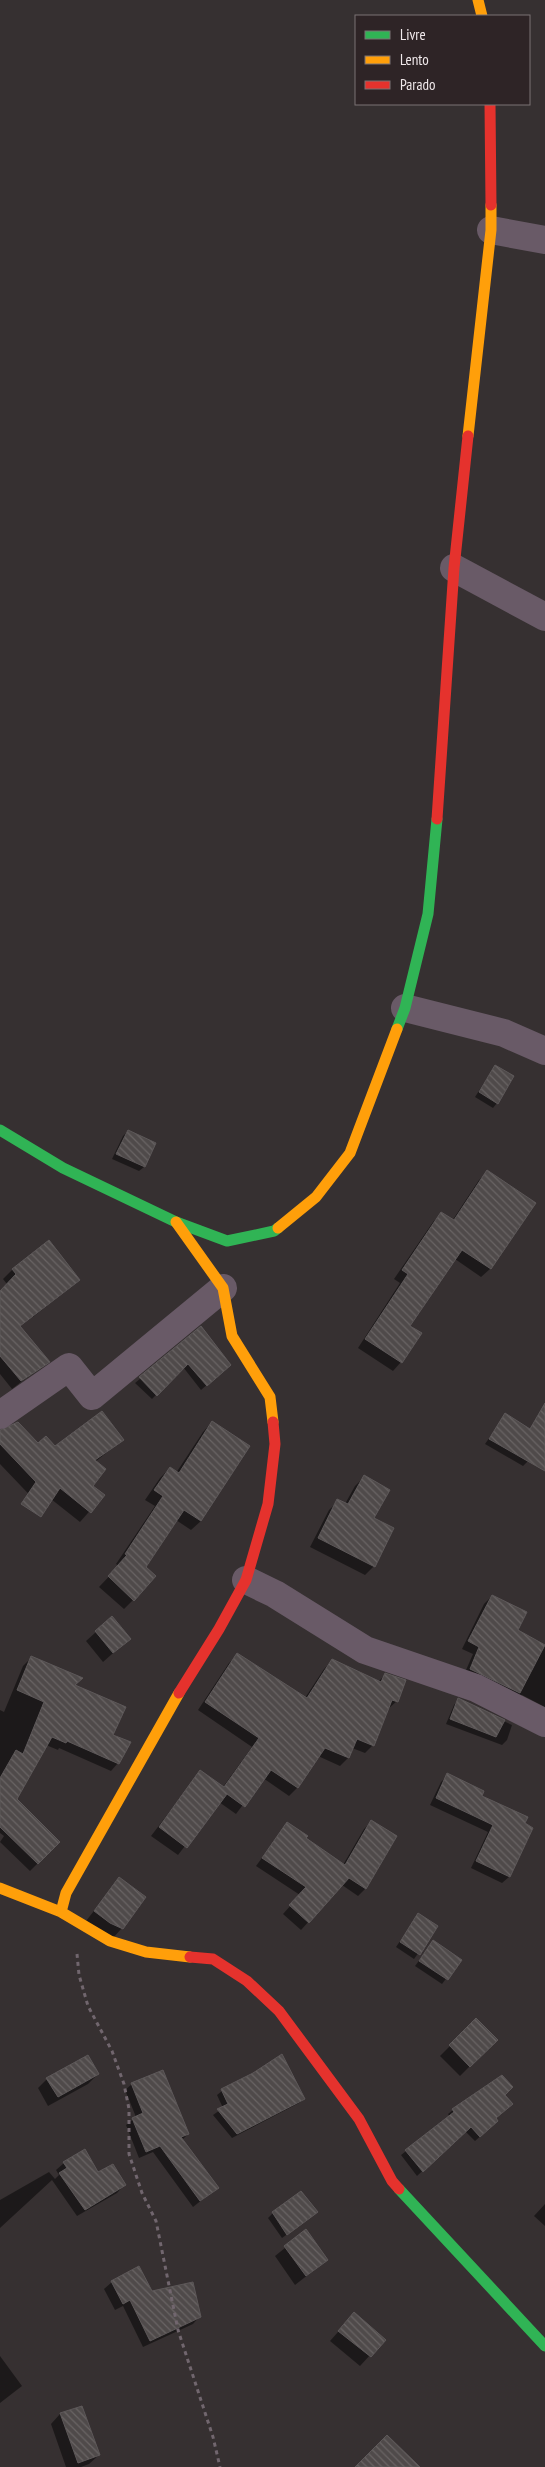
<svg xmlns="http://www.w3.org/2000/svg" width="545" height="2467" viewBox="0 0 545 2467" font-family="'PT Sans Narrow',sans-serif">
	<defs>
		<pattern id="building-back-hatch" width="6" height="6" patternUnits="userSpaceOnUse" patternTransform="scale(1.25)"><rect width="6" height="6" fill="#4f4a4a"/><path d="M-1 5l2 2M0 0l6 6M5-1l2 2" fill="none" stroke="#696464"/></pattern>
	</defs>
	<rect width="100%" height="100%" fill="#363031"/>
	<!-- shadow -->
	<path fill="#0007" d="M 495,1066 L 497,1103 L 493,1108 L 475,1097 Z
		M 128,1131 L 154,1144 L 144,1167 L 139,1171 L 112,1159 L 123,1136 Z
		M 488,1172 L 534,1204 L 490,1269 L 481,1277 L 455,1259 L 408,1326 L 401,1362 L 393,1371 L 358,1348 L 400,1283 L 394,1279 L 433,1222 L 441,1214 L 452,1221 L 479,1180 Z
		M 13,1269 L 78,1280 L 33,1317 L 3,1279 Z
		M 0,1314 L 48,1361 L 12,1389 L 0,1374 Z
		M 201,1328 L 225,1369 L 201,1390 L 183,1367 L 152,1399 L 135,1383 Z
		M 506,1414 L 528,1461 L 523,1466 L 485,1444 Z
		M 212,1422 L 201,1521 L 191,1530 L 176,1520 L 144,1567 L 133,1600 L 124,1609 L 99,1587 L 119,1566 L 116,1564 L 155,1506 L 145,1500 L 160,1478 L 170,1468 L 176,1473 L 203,1432 Z
		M 0,1431 L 38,1445 L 55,1447 L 122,1440 L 95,1462 L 91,1486 L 103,1496 L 80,1522 L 51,1499 L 42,1508 L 0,1464 Z
		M 364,1477 L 372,1518 L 374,1566 L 365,1575 L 310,1547 L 329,1510 L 338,1501 L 345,1504 L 355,1486 Z
		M 492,1596 L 516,1630 L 545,1646 L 545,1707 L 522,1695 L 516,1701 L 463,1677 L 473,1654 L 462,1649 L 484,1604 Z
		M 96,1632 L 129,1639 L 103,1662 L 86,1641 Z
		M 238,1655 L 305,1698 L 324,1669 L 332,1661 L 378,1682 L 385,1675 L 397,1701 L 388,1709 L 373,1745 L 365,1753 L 352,1748 L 348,1758 L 340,1766 L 318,1756 L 297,1788 L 289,1796 L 263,1778 L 236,1814 L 219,1802 L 178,1855 L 151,1836 L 200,1772 L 223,1787 L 252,1747 L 198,1710 L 229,1663 Z
		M 31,1658 L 74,1685 L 112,1735 L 118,1763 L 111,1771 L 59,1748 L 58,1750 L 46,1745 L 15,1799 L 59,1842 L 30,1871 L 0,1842 L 4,1836 L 0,1833 L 0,1710 L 4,1712 L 23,1666 Z
		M 458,1700 L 512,1725 L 507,1740 L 502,1745 L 446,1724 L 454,1705 Z
		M 448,1775 L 531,1828 L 509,1877 L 502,1883 L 471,1868 L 488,1832 L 430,1805 L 441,1782 Z
		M 371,1822 L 395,1836 L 365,1889 L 358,1896 L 342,1885 L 301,1930 L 283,1914 L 300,1895 L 256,1866 L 287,1824 L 304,1839 L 343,1865 L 364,1829 Z
		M 119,1879 L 122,1928 L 113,1938 L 86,1921 Z
		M 418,1915 L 437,1927 L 414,1959 L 396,1947 Z
		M 433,1942 L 460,1960 L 442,1984 L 415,1966 Z
		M 476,2020 L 496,2040 L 460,2076 L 440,2056 Z
		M 98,2074 L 88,2084 L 48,2106 L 38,2088 L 47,2079 Z
		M 254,2075 L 304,2099 L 299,2103 L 232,2138 L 213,2115 L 223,2108 L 217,2095 L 222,2091 Z
		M 132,2084 L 188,2134 L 182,2140 L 217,2188 L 193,2207 L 153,2152 L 139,2158 L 126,2125 L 136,2117 L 125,2090 Z
		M 503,2095 L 492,2126 L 475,2141 L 465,2131 L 417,2176 L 401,2155 L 450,2117 L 448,2114 L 453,2110 Z
		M 64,2163 L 124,2185 L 117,2193 L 77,2216 L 52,2180 L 0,2228 L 0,2200 L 49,2172 L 55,2179 L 59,2175 L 56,2170 Z
		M 545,2204 L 545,2226 L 534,2216 Z
		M 273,2213 L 312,2216 L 282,2238 L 268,2218 Z
		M 306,2231 L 327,2260 L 295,2285 L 275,2256 Z
		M 112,2282 L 152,2292 L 200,2316 L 193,2324 L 143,2347 L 123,2306 L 115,2310 L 104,2289 Z
		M 354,2314 L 384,2340 L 360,2366 L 330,2341 Z
		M 0,2352 L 0,2356 L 22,2386 L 0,2403 Z
		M 81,2407 L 99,2455 L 89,2464 L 81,2467 L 66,2467 L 51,2424 L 60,2414 Z"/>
	<!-- building -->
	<path fill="url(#building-back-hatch)" stroke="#5d5859" d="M 495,1065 L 514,1076 L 498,1104 L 479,1092 Z
		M 128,1130 L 156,1143 L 145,1167 L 116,1154 Z
		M 487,1170 L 536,1203 L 491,1269 L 462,1250 L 410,1326 L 422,1333 L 402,1363 L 365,1339 L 408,1274 L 402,1270 L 441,1212 L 454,1220 Z
		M 49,1240 L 80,1280 L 20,1326 L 50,1362 L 21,1381 L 0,1356 L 0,1291 L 16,1274 L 12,1269 Z
		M 201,1326 L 231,1365 L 207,1386 L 188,1364 L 157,1396 L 139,1377 Z
		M 545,1403 L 545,1471 L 489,1439 L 505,1413 L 530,1429 Z
		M 102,1411 L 124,1440 L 95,1460 L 106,1469 L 93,1486 L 105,1495 L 91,1513 L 60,1488 L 41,1517 L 21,1504 L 36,1482 L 0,1444 L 0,1430 L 18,1422 L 38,1443 L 46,1436 L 55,1446 Z
		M 212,1421 L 250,1446 L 201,1521 L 184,1510 L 146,1567 L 156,1576 L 134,1601 L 108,1576 L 127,1555 L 125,1554 L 163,1496 L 154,1490 L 170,1467 L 179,1473 Z
		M 364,1475 L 390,1490 L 374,1518 L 394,1528 L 375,1567 L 318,1538 L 337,1499 L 348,1504 Z
		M 492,1595 L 527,1612 L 518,1630 L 545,1645 L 520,1693 L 470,1669 L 479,1647 L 468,1641 Z
		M 112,1616 L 131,1639 L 113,1653 L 95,1631 Z
		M 237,1653 L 307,1698 L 332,1659 L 381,1682 L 385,1673 L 406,1680 L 398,1702 L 392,1700 L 374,1746 L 357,1739 L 349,1758 L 325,1748 L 298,1788 L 271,1770 L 245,1807 L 227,1794 L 187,1848 L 159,1827 L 200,1770 L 224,1787 L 259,1738 L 205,1702 Z
		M 31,1656 L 83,1678 L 75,1685 L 126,1707 L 113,1735 L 131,1742 L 119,1764 L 67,1741 L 66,1743 L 52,1737 L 17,1799 L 60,1842 L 38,1864 L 0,1827 L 0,1778 L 16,1750 L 23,1754 L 44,1702 L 17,1690 Z
		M 458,1698 L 505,1720 L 496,1737 L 450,1719 Z
		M 447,1773 L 484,1791 L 482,1796 L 528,1817 L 525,1823 L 533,1828 L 510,1877 L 476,1861 L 493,1825 L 436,1798 Z
		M 371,1820 L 397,1836 L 366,1889 L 349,1878 L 309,1923 L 289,1905 L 306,1887 L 262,1858 L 287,1822 L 308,1836 L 306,1838 L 345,1865 Z
		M 119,1877 L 146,1897 L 123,1929 L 110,1923 L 94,1911 Z
		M 418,1913 L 438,1926 L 420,1955 L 400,1942 Z
		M 433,1940 L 462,1960 L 448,1980 L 419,1961 Z
		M 476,2018 L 498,2040 L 470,2067 L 449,2045 Z
		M 282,2054 L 305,2099 L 237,2134 L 217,2109 L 228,2104 L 221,2089 L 253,2073 Z
		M 88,2055 L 99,2074 L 58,2097 L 46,2078 Z
		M 163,2070 L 189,2134 L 181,2137 L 219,2188 L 200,2201 L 160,2146 L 146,2152 L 132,2118 L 143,2113 L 131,2083 Z
		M 502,2075 L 513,2087 L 505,2095 L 513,2104 L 496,2118 L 498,2121 L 480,2137 L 471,2127 L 423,2172 L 405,2150 L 454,2112 L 452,2109 Z
		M 85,2149 L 98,2172 L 113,2164 L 126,2185 L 85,2210 L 59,2173 L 67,2168 L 63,2162 Z
		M 301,2191 L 318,2212 L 287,2235 L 272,2212 Z
		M 306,2229 L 328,2260 L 306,2276 L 284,2246 Z
		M 139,2266 L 152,2291 L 193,2282 L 201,2317 L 150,2341 L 130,2300 L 123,2304 L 111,2281 Z
		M 354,2312 L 386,2340 L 371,2357 L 338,2331 Z
		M 82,2406 L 100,2455 L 78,2463 L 60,2413 Z
		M 387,2435 L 420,2467 L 355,2467 Z"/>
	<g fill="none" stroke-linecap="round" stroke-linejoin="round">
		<!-- path -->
		<path stroke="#71666e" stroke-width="3" stroke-dasharray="4 4" stroke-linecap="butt" d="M 77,1954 L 79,1975 L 88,2006 L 112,2051 L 124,2084 L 129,2109 L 129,2154 L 142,2193 L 156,2221 L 178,2330 L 213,2437 L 220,2467"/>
		<!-- street -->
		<path stroke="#695a67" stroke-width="28" d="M 491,230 L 545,240
			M 454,568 L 545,617
			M 405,1008 L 504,1033 L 545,1051
			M 0,1415 L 69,1367 L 92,1396 L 223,1288
			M 246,1580 L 275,1594 L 365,1650 L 476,1688 L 545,1723"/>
		<!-- fast -->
		<path stroke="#30b455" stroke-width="11" d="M 397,1029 L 405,1008 L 428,914 L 437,819
			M 0,1130 L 63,1168 L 176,1222 L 227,1241 L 274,1231 L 278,1228
			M 399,2189 L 545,2346"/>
		<!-- slow -->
		<path stroke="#ff9f0a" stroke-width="11" d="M 478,0 L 482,16
			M 468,436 L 491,230 L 491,205
			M 176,1222 L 223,1288 L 232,1336 L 270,1397 L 273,1422
			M 278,1228 L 316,1197 L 350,1153 L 397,1029
			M 0,1888 L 61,1912 L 110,1941 L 146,1952 L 190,1957
			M 61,1912 L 66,1893 L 179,1693"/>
		<!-- jam -->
		<path stroke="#e5322d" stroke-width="11" d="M 490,104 L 491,205
			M 437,819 L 454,568 L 468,436
			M 179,1693 L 219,1629 L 246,1580 L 268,1504 L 275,1444 L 273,1422
			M 190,1957 L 213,1959 L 247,1981 L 279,2011 L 359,2119 L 392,2181 L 399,2189"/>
	</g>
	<!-- legend -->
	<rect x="355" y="15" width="175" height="90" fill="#2e2426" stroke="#7b7274"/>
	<rect x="365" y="31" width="25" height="8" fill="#30b455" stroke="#7b7274"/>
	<text x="400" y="40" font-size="15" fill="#efe8ea">Livre</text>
	<rect x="365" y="56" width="25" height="8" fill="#ff9f0a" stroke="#7b7274"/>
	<text x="400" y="65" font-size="15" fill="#efe8ea">Lento</text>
	<rect x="365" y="81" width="25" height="8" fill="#e5322d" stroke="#7b7274"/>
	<text x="400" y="90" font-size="15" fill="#efe8ea">Parado</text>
</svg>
